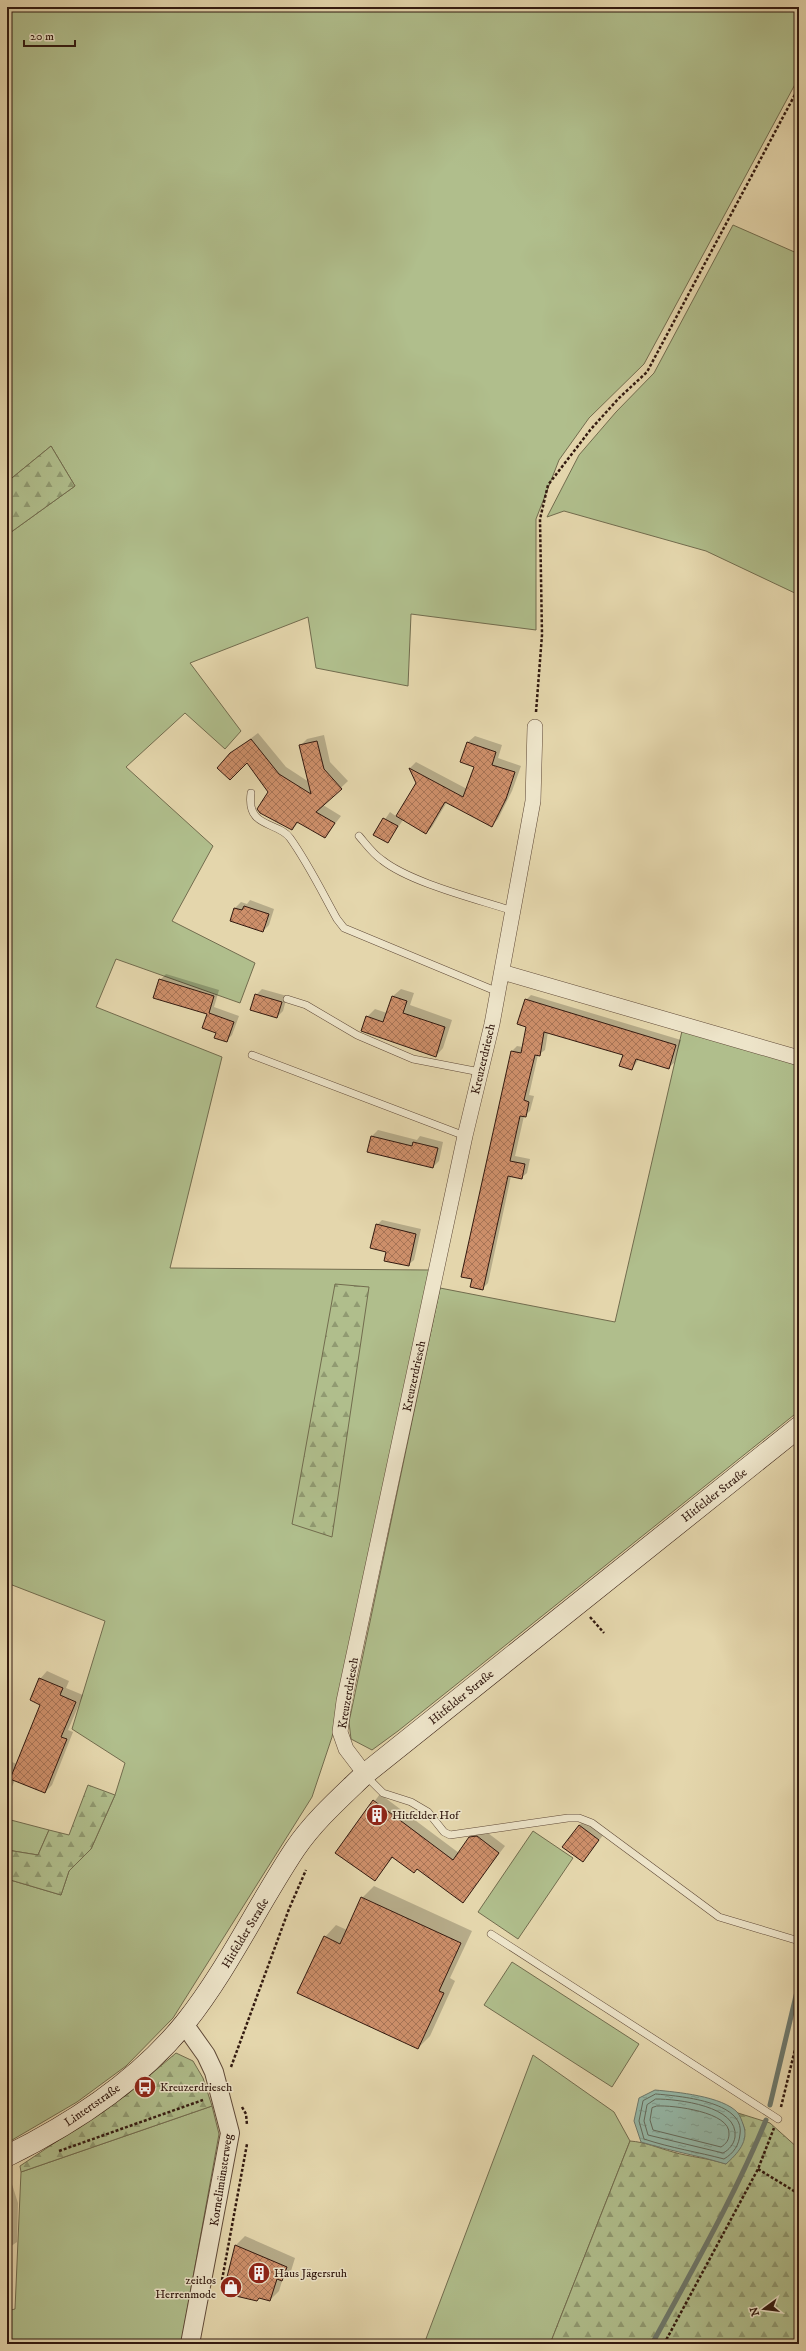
<svg xmlns="http://www.w3.org/2000/svg" width="806" height="2351" viewBox="0 0 806 2351" font-family="'IM FELL DW Pica',serif">
	<defs>
		<pattern id="forest-firs" width="22" height="20" patternUnits="userSpaceOnUse"><rect width="22" height="20" fill="#b0be8c"/><path d="M5 1l3.5 6h-7zM16 11l3.5 6h-7z" fill="#909a71"/></pattern>
		<pattern id="water-ripples" width="26" height="14" patternUnits="userSpaceOnUse"><rect width="26" height="14" fill="#95b9a9"/><path d="M2 4q2-2 4 0t4 0M15 11q2-2 4 0t4 0" fill="none" stroke="#819e90"/></pattern>
		<pattern id="building-cross-hatch" width="8" height="8" patternUnits="userSpaceOnUse"><rect width="8" height="8" fill="#cd8f6a"/><path d="M0 0l8 8M0 8l8-8" fill="none" stroke="#a77456"/></pattern>
	</defs>
	<rect width="100%" height="100%" fill="#e4d6ac"/>
	<filter id="stains"><feTurbulence type="fractalNoise" baseFrequency=".005" numOctaves="4"/><feColorMatrix values="0 0 0 0 .2 0 0 0 0 .09 0 0 0 0 .02 0 0 0 .5 -.17"/></filter>
	<radialGradient id="worn" r=".72"><stop offset=".6" stop-color="#630" stop-opacity="0"/><stop offset="1" stop-color="#630" stop-opacity=".3"/></radialGradient>
	<!-- grass -->
	<path fill="#b0be8c" stroke="#726c4e" d="M 7,7 L 799,7 L 799,77 L 644,364 L 589,418 L 559,460 L 536,519 L 536,630 L 411,614 L 408,686 L 316,668 L 308,617 L 190,663 L 241,731 L 225,749 L 185,713 L 126,767 L 213,846 L 172,921 L 255,963 L 240,1003 L 116,959 L 96,1007 L 222,1057 L 170,1268 L 431,1270 L 332,1737 L 312,1797 L 173,2018 L 126,2066 L 77,2102 L 7,2143 L 7,1879 L 61,1895 L 69,1871 L 91,1849 L 115,1795 L 125,1763 L 72,1729 L 105,1621 L 7,1583 L 7,535 L 75,486 L 51,446 L 7,482 Z
		M 733,225 L 799,254 L 799,595 L 706,551 L 564,511 L 547,517 L 579,455 L 616,412 L 654,373 Z
		M 682,1031 L 799,1065 L 799,1411 L 398,1731 L 372,1750 L 351,1739 L 349,1722 L 440,1288 L 615,1322 Z
		M 7,1819 L 49,1830 L 38,1855 L 7,1850 Z
		M 533,1831 L 573,1858 L 518,1939 L 478,1912 Z
		M 512,1962 L 639,2044 L 612,2087 L 484,2005 Z
		M 533,2055 L 614,2112 L 630,2141 L 550,2344 L 424,2344 Z
		M 212,2106 L 219,2134 L 181,2344 L 7,2344 L 7,2311 L 15,2309 L 21,2172 Z"/>
	<!-- forest -->
	<path fill="url(#forest-firs)" stroke="#726c4e" d="M 51,446 L 75,486 L 7,535 L 7,482 Z
		M 335,1284 L 369,1287 L 332,1537 L 292,1524 Z
		M 88,1785 L 115,1795 L 91,1849 L 69,1871 L 61,1895 L 7,1879 L 7,1850 L 38,1855 L 49,1830 L 69,1835 Z
		M 176,2053 L 193,2061 L 203,2078 L 212,2106 L 21,2172 L 20,2166 L 129,2093 Z
		M 738,2113 L 770,2123 L 799,2149 L 799,2344 L 550,2344 L 630,2141 C 645,2142 658,2148 673,2152 C 690,2157 708,2158 726,2164 L 745,2130 Z"/>
	<!-- water -->
	<path fill="url(#water-ripples)" stroke="#6e796c" d="M 655,2090 C 676,2092 723,2096 738,2113 C 740,2116 742,2121 743,2124 C 750,2141 737,2154 726,2164 C 697,2155 669,2151 641,2142 L 634,2121 L 639,2098 Z"/>
	<!-- shadow -->
	<path fill="#0003" d="M 258,733 L 286,767 L 309,782 L 300,746 L 307,739 L 324,735 L 330,762 L 348,781 L 323,805 L 341,816 L 325,837 L 299,822 L 292,829 L 269,792 L 247,762 L 231,754 Z
		M 475,736 L 502,745 L 498,758 L 521,766 L 512,791 L 498,819 L 491,826 L 447,802 L 432,827 L 426,833 L 403,820 L 388,842 L 375,834 L 390,812 L 397,817 L 417,783 L 410,768 L 416,762 L 467,789 L 475,766 L 468,742 Z
		M 250,900 L 274,909 L 269,925 L 263,931 L 231,920 L 235,908 L 241,902 L 247,904 Z
		M 166,974 L 219,990 L 214,1007 L 239,1016 L 232,1035 L 226,1041 L 217,1032 L 208,1014 L 160,980 Z
		M 262,989 L 287,996 L 283,1011 L 277,1017 L 256,995 Z
		M 401,989 L 414,993 L 410,1005 L 452,1020 L 443,1048 L 436,1056 L 367,1017 L 375,1009 L 387,1013 L 393,996 Z
		M 531,995 L 681,1040 L 674,1063 L 668,1068 L 639,1059 L 632,1069 L 624,1054 L 548,1032 L 545,1050 L 538,1055 L 529,1095 L 534,1096 L 530,1111 L 524,1116 L 515,1156 L 530,1159 L 527,1173 L 521,1178 L 511,1176 L 488,1283 L 482,1289 L 512,1051 L 517,1046 L 523,1047 L 527,1026 L 526,1000 Z
		M 378,1130 L 417,1140 L 420,1136 L 443,1142 L 439,1161 L 433,1167 L 368,1152 L 372,1136 Z
		M 382,1220 L 421,1229 L 414,1260 L 408,1265 L 387,1251 L 377,1225 Z
		M 47,1671 L 69,1681 L 66,1688 L 83,1695 L 68,1730 L 73,1732 L 52,1785 L 45,1792 L 15,1780 L 7,1798 L 7,1760 L 17,1764 L 41,1704 L 40,1679 Z
		M 380,1794 L 459,1853 L 477,1831 L 484,1830 L 505,1846 L 463,1901 L 418,1868 L 393,1857 L 375,1880 L 336,1853 Z
		M 585,1820 L 604,1834 L 583,1861 L 579,1825 Z
		M 374,1886 L 472,1931 L 450,1978 L 455,1981 L 430,2036 L 418,2048 L 325,1937 L 336,1925 L 347,1930 L 362,1898 Z
		M 10,2178 L 18,2203 L 17,2242 L 7,2249 L 7,2179 Z
		M 245,2236 L 295,2258 L 291,2271 L 283,2278 L 279,2291 L 270,2300 L 260,2297 L 257,2300 L 225,2293 L 236,2245 Z"/>
	<g fill="none" stroke-linecap="round" stroke-linejoin="round">
		<!-- shore -->
		<path stroke="#646a5c" stroke-width="1" d="M 656,2094 C 678,2096 745,2101 740,2134 C 739,2145 734,2153 724,2159 C 698,2152 671,2148 644,2139 L 639,2121 L 643,2101 Z
			M 656,2099 C 678,2099 739,2106 735,2137 C 734,2144 729,2150 723,2153 L 648,2135 L 644,2121 L 647,2105 Z
			M 657,2106 C 673,2105 731,2112 729,2134 C 729,2140 726,2144 721,2147 L 653,2130 L 650,2120 L 652,2108 Z"/>
		<!-- stream -->
		<path stroke="#6e796c" stroke-width="5" d="M 770,2105 L 799,1983
			M 652,2344 C 692,2270 734,2198 766,2120"/>
	</g>
	<!-- building -->
	<path fill="url(#building-cross-hatch)" stroke="#331a10" d="M 251,739 L 279,774 L 311,794 L 299,745 L 317,741 L 324,769 L 342,789 L 316,812 L 335,823 L 325,838 L 297,822 L 292,830 L 260,813 L 257,809 L 268,792 L 247,763 L 230,780 L 217,768 L 230,753 Z
		M 467,742 L 496,752 L 492,765 L 515,772 L 506,799 L 492,827 L 445,802 L 426,834 L 396,816 L 416,783 L 409,768 L 463,797 L 474,767 L 460,762 Z
		M 383,818 L 398,826 L 388,843 L 373,835 Z
		M 244,906 L 269,914 L 263,932 L 230,921 L 234,908 L 242,910 Z
		M 159,979 L 214,996 L 209,1013 L 234,1022 L 227,1042 L 214,1038 L 216,1033 L 202,1028 L 207,1014 L 153,998 Z
		M 255,994 L 282,1002 L 277,1018 L 250,1010 Z
		M 392,996 L 407,1001 L 403,1013 L 445,1027 L 436,1057 L 361,1031 L 366,1016 L 383,1022 Z
		M 525,999 L 676,1045 L 669,1069 L 636,1059 L 632,1070 L 619,1066 L 623,1055 L 544,1032 L 540,1056 L 535,1055 L 524,1100 L 529,1102 L 526,1117 L 520,1116 L 510,1161 L 525,1164 L 522,1179 L 508,1176 L 483,1290 L 470,1287 L 472,1279 L 461,1277 L 511,1051 L 521,1053 L 526,1027 L 517,1024 Z
		M 371,1136 L 412,1146 L 413,1142 L 438,1148 L 433,1168 L 367,1152 Z
		M 376,1224 L 416,1234 L 409,1266 L 384,1261 L 386,1252 L 370,1248 Z
		M 39,1678 L 63,1688 L 60,1695 L 76,1702 L 61,1737 L 67,1739 L 45,1793 L 10,1779 L 40,1705 L 30,1700 Z
		M 373,1800 L 453,1860 L 469,1837 L 477,1836 L 499,1853 L 463,1903 L 417,1869 L 414,1873 L 392,1857 L 375,1881 L 335,1853 Z
		M 579,1825 L 599,1840 L 583,1862 L 562,1847 Z
		M 361,1897 L 461,1943 L 439,1991 L 444,1993 L 418,2049 L 297,1993 L 324,1936 L 340,1944 Z
		M 235,2245 L 287,2267 L 282,2281 L 277,2279 L 270,2301 L 259,2298 L 257,2301 L 223,2293 Z"/>
	<g fill="none" stroke-linecap="round" stroke-linejoin="round">
		<!-- service casing -->
		<g stroke="#5f4937" stroke-width="8">
			<path id="service" d="M 251,793 C 246,829 278,821 290,838 C 308,863 322,892 337,919 L 344,928 L 498,992
				M 359,836 C 366,844 373,854 382,860 C 411,883 477,899 513,911
				M 287,999 L 306,1005 L 357,1035 L 413,1059 L 480,1072
				M 252,1055 L 465,1136
				M 366,1776 L 383,1793 L 411,1802 L 428,1812 L 444,1832 L 450,1835 L 568,1818 L 579,1818 L 592,1823 L 719,1917 L 799,1941
				M 491,1934 L 778,2119"/>
		</g>
		<!-- minor casing -->
		<g stroke="#5f4937" stroke-width="16">
			<path id="minor" d="M 502,972 L 799,1058
				M 365,1774 L 346,1749 L 340,1732 L 344,1701 L 465,1136 L 492,1024 L 533,801 L 535,727"/>
		</g>
		<!-- tertiary casing -->
		<g stroke="#5f4937" stroke-width="20">
			<path id="tertiary" d="M 184,2024 L 206,2055 L 214,2072 L 230,2133 L 190,2344"/>
		</g>
		<!-- secondary casing -->
		<g stroke="#331a10" stroke-width="22">
			<path id="secondary" d="M 7,2156 C 74,2123 138,2081 185,2023 C 228,1969 257,1906 295,1849 C 314,1821 340,1798 365,1774 L 799,1427"/>
		</g>
		<!-- path -->
		<path stroke="#331a10" stroke-width="2.5" stroke-dasharray="3 2" stroke-linecap="butt" d="M 536,712 L 542,635 L 540,519 L 548,485 L 591,429 L 619,398 L 647,372 L 799,87
			M 590,1617 L 604,1633
			M 231,2067 L 289,1909 L 306,1870
			M 242,2107 L 246,2114 L 247,2125
			M 781,2107 L 799,2033
			M 59,2151 L 203,2100
			M 758,2169 L 799,2194
			M 222,2280 L 247,2144
			M 664,2344 L 758,2169 L 774,2128"/>
		<!-- service -->
		<use href="#service" stroke="#ede4c9" stroke-width="7"/>
		<!-- minor -->
		<use href="#minor" stroke="#ede4c9" stroke-width="15"/>
		<!-- tertiary -->
		<use href="#tertiary" stroke="#ede4c9" stroke-width="18"/>
		<!-- secondary -->
		<use href="#secondary" stroke="#ede4c9" stroke-width="21"/>
	</g>
	<!-- icons -->
	<defs>
		<g id="building-disc" transform="scale(1.15)"><circle r="9.5" fill="#8f2418" stroke="#ede4c9"/><path d="M-4-6H4V6H1V3H-1V6H-4ZM-2.5-4.3h1.7v1.8h-1.7ZM.8-4.3h1.7v1.8H.8ZM-2.5-1h1.7V.8h-1.7ZM.8-1h1.7V.8H.8Z" fill="#fff"/></g>
		<g id="bus-disc" transform="scale(1.15)"><circle r="9.5" fill="#8f2418" stroke="#ede4c9"/><path d="M-5-6H5V4H4V6H2V4H-2V6H-4V4H-5ZM-3.5-4V0h7V-4ZM-3.5 1.2v1.5H-2V1.2ZM2 1.2v1.5H3.5V1.2Z" fill="#fff"/></g>
		<g id="shop-disc" transform="scale(1.15)"><circle r="9.5" fill="#8f2418" stroke="#ede4c9"/><path d="M-5-2.5h2.3a2.7 3.5 0 0 1 5.4 0H5L5.5 6h-11ZM-1.5-2.5h3a1.5 2.3 0 0 0-3 0Z" fill="#fff"/></g>
	</defs>
	<g fill-rule="evenodd">
		<use href="#building-disc" x="377" y="1815"/>
		<use href="#bus-disc" x="145" y="2087"/>
		<use href="#building-disc" x="259" y="2273"/>
		<use href="#shop-disc" x="231" y="2287"/>
	</g>
	<g text-anchor="middle" stroke-width="3" stroke-linejoin="round" paint-order="stroke">
		<!-- street labels -->
		<g font-size="12" fill="#331a10" stroke="#ede4c9">
			<text transform="translate(483 1059) rotate(-77)" y="4">Kreuzerdriesch</text>
			<text transform="translate(414 1376) rotate(-78)" y="4">Kreuzerdriesch</text>
			<text transform="translate(714 1495) rotate(-38)" y="4">Hitfelder Straße</text>
			<text transform="translate(348 1693) rotate(-80)" y="4">Kreuzerdriesch</text>
			<text transform="translate(461 1697) rotate(-39)" y="4">Hitfelder Straße</text>
			<text transform="translate(245 1933) rotate(-59)" y="4">Hitfelder Straße</text>
			<text transform="translate(92 2105) rotate(-35)" y="4">Lintertstraße</text>
			<text transform="translate(221 2180) rotate(-81)" y="4">Kornelimünsterweg</text>
		</g>
		<!-- poi labels -->
		<g font-size="12" fill="#331a10" stroke="#ede4c9" text-anchor="start">
			<text x="392" y="1819">Hitfelder Hof</text>
			<text x="160" y="2091">Kreuzerdriesch</text>
			<text x="274" y="2277">Haus Jägersruh</text>
			<text x="216" y="2284" text-anchor="end">zeitlos<tspan x="216" dy="14">Herrenmode</tspan></text>
		</g>
	</g>
	<!-- margin -->
	<rect width="806" height="2351" fill="none" stroke="#e4d6ac" stroke-width="24"/>
	<rect x="8" y="8" width="790" height="2335" fill="none" stroke="#331a10" stroke-width="2"/>
	<rect x="12" y="12" width="782" height="2327" fill="none" stroke="#331a10"/>
	<!-- north arrow -->
	<g transform="translate(764 2309) rotate(255)" stroke="#ede4c9" stroke-width="3" paint-order="stroke">
	<path d="M0-3L7 15L0 10L-7 15Z" fill="#331a10"/>
	<text y="-6" font-size="11" font-weight="bold" text-anchor="middle" fill="#331a10">N</text>
	</g>
	<!-- scale -->
	<path d="M24 40v6h51v-6" fill="none" stroke="#331a10" stroke-width="2"/>
	<text x="30" y="40" font-size="12" fill="#331a10" stroke="#ede4c9" stroke-width="3" paint-order="stroke">20 m</text>
	<rect width="100%" height="100%" filter="url(#stains)"/>
	<rect width="100%" height="100%" fill="url(#worn)"/>
</svg>
